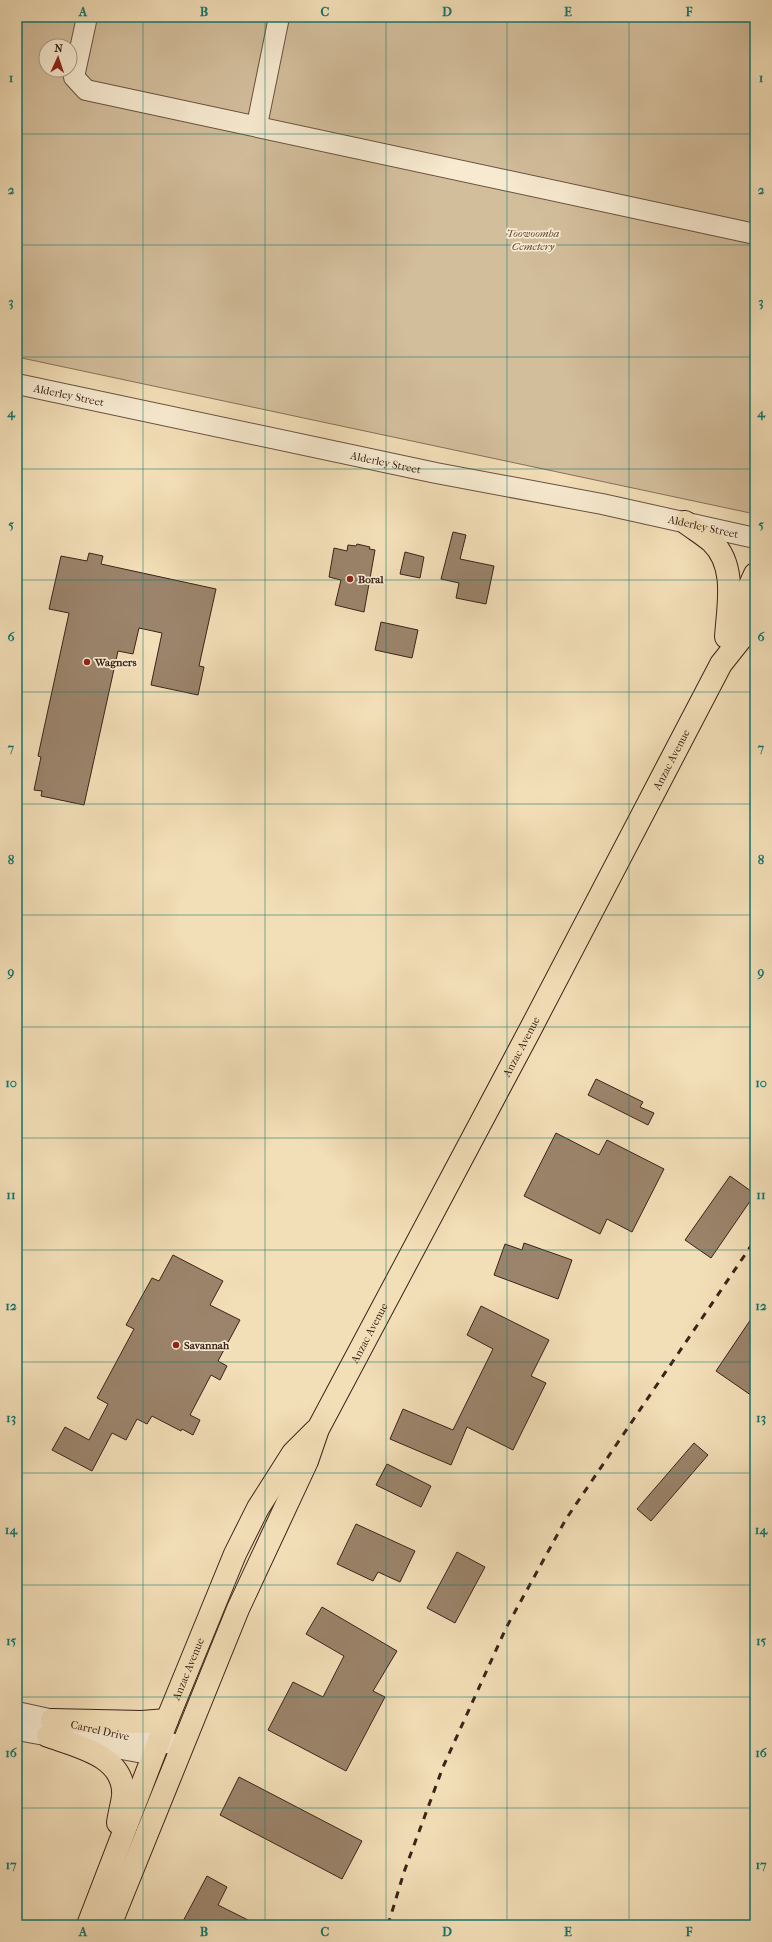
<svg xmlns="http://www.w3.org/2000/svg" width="772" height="1942" viewBox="0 0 772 1942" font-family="'IM FELL French Canon',serif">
	<rect width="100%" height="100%" fill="#f2deb7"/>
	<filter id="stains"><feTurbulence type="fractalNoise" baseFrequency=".005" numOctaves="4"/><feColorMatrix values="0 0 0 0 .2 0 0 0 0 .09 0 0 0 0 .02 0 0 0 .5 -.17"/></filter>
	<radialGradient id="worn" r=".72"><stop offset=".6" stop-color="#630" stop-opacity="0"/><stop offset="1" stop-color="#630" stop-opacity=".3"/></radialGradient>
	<!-- green -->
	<path fill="#d3be9c" stroke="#88705a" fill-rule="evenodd" d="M 17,17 L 755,17 L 755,514 L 17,357 ZM 46,46 L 70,46 L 70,70 L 46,70 Z"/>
	<!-- building -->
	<path fill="#9b846b" stroke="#3c2319" d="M 453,532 L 466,535 L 460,559 L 494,566 L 486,604 L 456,598 L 459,583 L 441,579 Z
		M 357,544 L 370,547 L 369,549 L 375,550 L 364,612 L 335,605 L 341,580 L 329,577 L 334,548 L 347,551 L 348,545 L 356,546 Z
		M 405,552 L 424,557 L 420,578 L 400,574 Z
		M 89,553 L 103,556 L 101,564 L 216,589 L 199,666 L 204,667 L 198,695 L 151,685 L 162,633 L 139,628 L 133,654 L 118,651 L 84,805 L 41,796 L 42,791 L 34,790 L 41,757 L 38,756 L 69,613 L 49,609 L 61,556 L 87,561 Z
		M 381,622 L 418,630 L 412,658 L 375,650 Z
		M 596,1079 L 643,1102 L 640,1107 L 654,1113 L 648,1125 L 588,1095 Z
		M 556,1133 L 599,1155 L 607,1140 L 664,1169 L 632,1232 L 607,1219 L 600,1234 L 524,1196 Z
		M 730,1176 L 755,1194 L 711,1258 L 685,1240 Z
		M 524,1243 L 572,1260 L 558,1299 L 494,1275 L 505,1244 L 522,1250 Z
		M 173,1255 L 223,1281 L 210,1305 L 240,1320 L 218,1361 L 227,1366 L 220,1380 L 211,1375 L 190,1415 L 200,1420 L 193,1435 L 182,1429 L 181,1431 L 152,1416 L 147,1424 L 137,1419 L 126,1440 L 112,1433 L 92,1471 L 52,1450 L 65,1427 L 89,1440 L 108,1404 L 97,1398 L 134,1329 L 126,1325 L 152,1278 L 159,1281 Z
		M 481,1306 L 549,1340 L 531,1376 L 546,1383 L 513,1450 L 467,1427 L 451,1465 L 390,1439 L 403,1409 L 453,1430 L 493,1349 L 467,1335 Z
		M 755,1313 L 755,1398 L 716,1371 Z
		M 694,1443 L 708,1455 L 651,1521 L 637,1509 Z
		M 387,1464 L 431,1486 L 421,1507 L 376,1485 Z
		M 356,1524 L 415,1551 L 400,1582 L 378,1572 L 373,1581 L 337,1564 Z
		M 457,1552 L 485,1567 L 455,1623 L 427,1608 Z
		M 322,1607 L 397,1651 L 373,1691 L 385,1697 L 346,1771 L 268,1730 L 293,1682 L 323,1697 L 344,1656 L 306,1634 Z
		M 239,1777 L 362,1841 L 342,1879 L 220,1815 Z
		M 207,1876 L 227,1887 L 218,1905 L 258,1925 L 181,1925 Z"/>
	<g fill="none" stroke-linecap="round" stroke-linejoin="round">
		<!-- minor casing -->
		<g stroke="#6a5240" stroke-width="22">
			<g id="minor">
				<path d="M 87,17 L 74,77 L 86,90 L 755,234"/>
				<path d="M 257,125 L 279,17"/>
				<path id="s1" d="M 17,384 L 436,473 L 602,504 L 755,538"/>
				<path id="s2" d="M 17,1712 L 140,1739 L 174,1744"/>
				<path d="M 17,1730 L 149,1754"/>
			</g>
		</g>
		<!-- highway casing -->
		<g stroke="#3c2319" stroke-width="24">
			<g id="highway">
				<path d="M 685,522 C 694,529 704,535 712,542 C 737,566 728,606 726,637"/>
				<path d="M 731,626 L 755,574"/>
				<path d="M 52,1720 L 142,1722 L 167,1720"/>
				<path d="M 48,1736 C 76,1746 126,1756 123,1796 C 122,1805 119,1814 118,1823"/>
				<path id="s3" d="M 88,1925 L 167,1720 L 235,1554 L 258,1508 L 293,1453 L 315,1431"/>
				<path id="s4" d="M 110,1925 L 238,1609 L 307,1461 L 318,1429 L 530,1030 L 721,664 L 744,635 L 755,614"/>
			</g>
		</g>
		<!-- minor -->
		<use href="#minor" stroke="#f7ead0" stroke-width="20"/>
		<!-- highway -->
		<use href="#highway" stroke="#f2deb7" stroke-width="22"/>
		<!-- rail -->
		<path stroke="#3c2319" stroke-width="3" stroke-dasharray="7 7" stroke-linecap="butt" d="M 388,1925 L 404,1872 L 443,1767 L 506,1628 L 566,1519 L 755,1240"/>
	</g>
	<!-- grid -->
	<path fill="none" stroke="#0f766e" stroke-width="1" stroke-opacity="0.55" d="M 143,17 L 143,1925M 265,17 L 265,1925M 386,17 L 386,1925M 507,17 L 507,1925M 629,17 L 629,1925M 17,134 L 755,134M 17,245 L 755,245M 17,357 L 755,357M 17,469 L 755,469M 17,580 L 755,580M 17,692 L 755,692M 17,804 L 755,804M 17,915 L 755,915M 17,1027 L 755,1027M 17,1138 L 755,1138M 17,1250 L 755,1250M 17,1362 L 755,1362M 17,1473 L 755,1473M 17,1585 L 755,1585M 17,1697 L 755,1697M 17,1808 L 755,1808"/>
	<!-- markers -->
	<g fill="#8f2418" stroke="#f7ead0" stroke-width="1.5">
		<circle cx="350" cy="579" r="4"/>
		<circle cx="87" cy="662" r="4"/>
		<circle cx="176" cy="1345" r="4"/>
	</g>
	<g text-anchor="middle" stroke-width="3.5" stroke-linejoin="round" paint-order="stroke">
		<!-- park labels -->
		<g font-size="11" font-style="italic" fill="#624a3a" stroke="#f7ead0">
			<text x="533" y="237">Toowoomba<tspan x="533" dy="13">Cemetery</tspan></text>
		</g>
		<!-- street labels -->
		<g font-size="11" fill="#3c2319" stroke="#f7ead0">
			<text dy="4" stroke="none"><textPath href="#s1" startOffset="53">Alderley Street</textPath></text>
			<text dy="4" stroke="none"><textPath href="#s1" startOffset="377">Alderley Street</textPath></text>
			<text dy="4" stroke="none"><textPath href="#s1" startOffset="701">Alderley Street</textPath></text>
			<text dy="4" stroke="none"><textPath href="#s4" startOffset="1295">Anzac Avenue</textPath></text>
			<text dy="4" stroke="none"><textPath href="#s4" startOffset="971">Anzac Avenue</textPath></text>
			<text dy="4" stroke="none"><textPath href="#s4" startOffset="647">Anzac Avenue</textPath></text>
			<text dy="4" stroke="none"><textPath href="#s3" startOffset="275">Anzac Avenue</textPath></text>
			<text dy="4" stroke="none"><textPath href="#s2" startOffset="85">Carrel Drive</textPath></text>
		</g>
		<!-- poi labels -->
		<g font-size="11" font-weight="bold" fill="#3c2319" stroke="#f7ead0" text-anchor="start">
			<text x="358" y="583">Boral</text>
			<text x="95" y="666">Wagners</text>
			<text x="184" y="1349">Savannah</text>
		</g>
	</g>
	<!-- margin -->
	<rect width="772" height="1942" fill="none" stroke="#f2deb7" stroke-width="44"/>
	<!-- north arrow -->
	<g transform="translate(58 58) rotate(3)"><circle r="19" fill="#f7ead0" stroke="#ac9a87"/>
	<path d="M0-3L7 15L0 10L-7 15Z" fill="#8f2418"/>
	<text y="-6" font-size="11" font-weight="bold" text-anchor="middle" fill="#3c2319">N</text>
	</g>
	<rect x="22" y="22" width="728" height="1898" fill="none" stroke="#0f766e" stroke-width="1.5"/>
	<g font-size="13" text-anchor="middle" font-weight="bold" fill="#0f766e">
		<text x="83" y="16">A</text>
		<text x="204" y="16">B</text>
		<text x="325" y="16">C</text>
		<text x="447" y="16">D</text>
		<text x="568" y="16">E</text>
		<text x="689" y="16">F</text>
		<text x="11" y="82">1</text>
		<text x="761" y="82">1</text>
		<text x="11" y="194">2</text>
		<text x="761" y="194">2</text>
		<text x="11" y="306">3</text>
		<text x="761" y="306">3</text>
		<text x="11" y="417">4</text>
		<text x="761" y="417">4</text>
		<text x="11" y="529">5</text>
		<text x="761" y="529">5</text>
		<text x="11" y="641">6</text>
		<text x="761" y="641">6</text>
		<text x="11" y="752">7</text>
		<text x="761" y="752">7</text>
		<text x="11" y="864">8</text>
		<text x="761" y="864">8</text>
		<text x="11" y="976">9</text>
		<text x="761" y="976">9</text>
		<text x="11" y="1087">10</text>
		<text x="761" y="1087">10</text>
		<text x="11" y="1199">11</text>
		<text x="761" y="1199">11</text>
		<text x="11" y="1310">12</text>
		<text x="761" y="1310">12</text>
		<text x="11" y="1422">13</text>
		<text x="761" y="1422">13</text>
		<text x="11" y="1534">14</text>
		<text x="761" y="1534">14</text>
		<text x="11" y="1645">15</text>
		<text x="761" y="1645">15</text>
		<text x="11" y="1757">16</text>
		<text x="761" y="1757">16</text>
		<text x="11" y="1869">17</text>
		<text x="761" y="1869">17</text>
		<text x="83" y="1936">A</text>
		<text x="204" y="1936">B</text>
		<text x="325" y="1936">C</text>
		<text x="447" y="1936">D</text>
		<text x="568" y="1936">E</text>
		<text x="689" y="1936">F</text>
	</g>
	<rect width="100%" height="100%" filter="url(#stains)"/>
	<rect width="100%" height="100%" fill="url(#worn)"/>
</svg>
